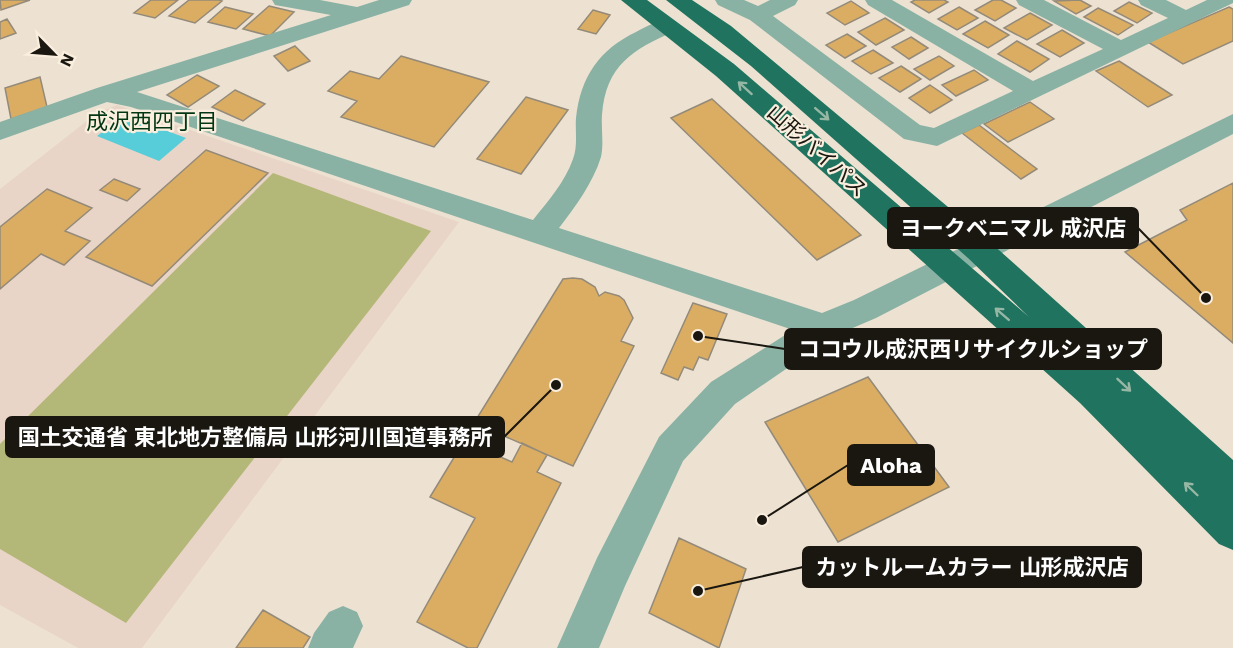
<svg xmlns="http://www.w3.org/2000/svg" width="1233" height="648" viewBox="0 0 1233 648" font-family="'Work Sans','Noto Sans JP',sans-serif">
	<rect width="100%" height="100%" fill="#ede2d1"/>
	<!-- education -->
	<path fill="#e9d5c7" d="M 117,105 L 459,222 L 142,648 L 78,648 L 0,605 L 0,189 L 97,113 Z"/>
	<!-- green -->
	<path fill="#b3b778" d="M 273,173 L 431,231 L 126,623 L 0,549 L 0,444 Z"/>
	<!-- water -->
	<path fill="#56cdd9" d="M 125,115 L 186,138 L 159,161 L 97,136 Z"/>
	<!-- building -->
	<path fill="#daad63" stroke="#948a7a" stroke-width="1.5" d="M 0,0 L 30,0 L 1,10 Z
		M 151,0 L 178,0 L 155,18 L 134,13 Z
		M 189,0 L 219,0 L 222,1 L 195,23 L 169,16 Z
		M 915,0 L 944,0 L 948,2 L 929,13 L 911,2 Z
		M 993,0 L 1001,0 L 1016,8 L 995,21 L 975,10 Z
		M 1080,0 L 1091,6 L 1076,14 L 1054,1 Z
		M 851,1 L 869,13 L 845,25 L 827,13 Z
		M 1129,2 L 1152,13 L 1137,23 L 1114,11 Z
		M 269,6 L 294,12 L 270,36 L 243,29 Z
		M 225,7 L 253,14 L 236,29 L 208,22 Z
		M 959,7 L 978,18 L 957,30 L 938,19 Z
		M 1229,7 L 1233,9 L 1233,41 L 1183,64 L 1148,42 Z
		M 1098,8 L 1133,25 L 1118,35 L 1084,17 Z
		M 593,10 L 610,15 L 596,34 L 578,29 Z
		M 1030,13 L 1052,25 L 1027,40 L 1004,28 Z
		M 885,18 L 904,30 L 876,45 L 858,32 Z
		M 7,19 L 16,33 L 0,39 L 0,22 Z
		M 985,21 L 1009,35 L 988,48 L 963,34 Z
		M 1062,30 L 1084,43 L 1060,57 L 1037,44 Z
		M 847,34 L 866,46 L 845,58 L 826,45 Z
		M 911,37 L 928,48 L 909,59 L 892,47 Z
		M 1017,41 L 1049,59 L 1030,72 L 998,54 Z
		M 295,46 L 310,61 L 288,71 L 274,56 Z
		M 873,50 L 893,63 L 871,74 L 852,61 Z
		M 401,56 L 489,82 L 434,147 L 341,117 L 357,101 L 328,91 L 350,71 L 379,79 Z
		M 939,56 L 954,66 L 930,80 L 914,69 Z
		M 1119,61 L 1172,95 L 1148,107 L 1096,71 Z
		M 901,66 L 921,79 L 900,92 L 879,78 Z
		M 974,70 L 988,80 L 956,96 L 942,85 Z
		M 197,75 L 219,86 L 188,107 L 167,95 Z
		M 40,77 L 47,107 L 11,119 L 5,88 Z
		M 930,85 L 952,100 L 930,113 L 909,98 Z
		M 235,90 L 265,104 L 243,121 L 212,107 Z
		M 526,97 L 568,110 L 521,174 L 477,159 Z
		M 712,99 L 861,235 L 817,260 L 671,118 Z
		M 1030,102 L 1054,119 L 1008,142 L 984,124 Z
		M 979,125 L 1037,169 L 1021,179 L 962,133 Z
		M 206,150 L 268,173 L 152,286 L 86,257 Z
		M 114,179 L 140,189 L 127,201 L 100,190 Z
		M 1233,183 L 1233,343 L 1125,252 L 1187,220 L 1180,210 Z
		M 47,189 L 92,208 L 65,231 L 90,241 L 64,265 L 41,254 L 0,289 L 0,227 Z
		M 573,278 L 582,279 L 595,287 L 599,296 L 605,292 L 619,296 L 624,300 L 633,318 L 621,341 L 634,346 L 573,466 L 474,423 L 563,279 Z
		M 693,303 L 727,314 L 708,360 L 699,357 L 693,370 L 684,367 L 678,380 L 661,373 Z
		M 868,377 L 949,487 L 838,542 L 765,422 Z
		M 464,441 L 512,462 L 522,443 L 547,455 L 537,472 L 561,483 L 477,648 L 468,648 L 417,622 L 475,518 L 430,497 Z
		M 679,538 L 746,569 L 719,648 L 649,613 Z
		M 263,610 L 310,637 L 303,648 L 236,648 Z"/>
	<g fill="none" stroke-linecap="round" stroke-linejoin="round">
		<!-- minor -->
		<path fill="#89b2a5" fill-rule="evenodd" d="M 272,0 L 320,0 L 357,7 L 379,0 L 412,0 L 409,5 L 137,92 L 533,220 C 548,201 565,182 573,159 C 578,146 575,131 576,118 C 580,77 600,49 636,32 C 649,25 661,18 675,21 L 678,26 L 675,31 C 632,50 606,65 602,115 C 601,129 604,143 601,157 C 593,183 575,207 559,228 L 822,313 L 854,300 L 1233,114 L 1233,134 L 876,318 L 834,336 L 735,404 L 683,461 L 625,586 L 599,648 L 557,648 L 597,558 L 659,437 L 711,382 L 793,330 L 131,107 L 107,102 L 0,140 L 0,122 L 97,88 L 331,15 L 275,5 Z
			M 715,0 L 744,0 L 758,6 L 770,0 L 798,0 L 795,5 L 773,16 L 920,125 L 934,128 L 1013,91 L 868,5 L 865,0 L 892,0 L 1033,81 L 1103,49 L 1019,5 L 1016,0 L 1044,0 L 1121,40 L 1168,18 L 1141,5 L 1138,0 L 1166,0 L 1186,10 L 1207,0 L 1233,0 L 1233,3 L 937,146 L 904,139 L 750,20 L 718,5 Z
			M 343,606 L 357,612 L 363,626 L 353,648 L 308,648 L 314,633 L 329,612 Z"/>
		<!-- highway -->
		<path fill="#1f735f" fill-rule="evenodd" d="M 621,0 L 647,0 L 734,64 L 1029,317 L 968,258 L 751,66 L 666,0 L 692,0 L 731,26 L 990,242 L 1233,460 L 1233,550 L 1219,544 L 1080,403 L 716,76 Z"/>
	</g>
	<!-- one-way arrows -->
	<defs><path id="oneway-shaft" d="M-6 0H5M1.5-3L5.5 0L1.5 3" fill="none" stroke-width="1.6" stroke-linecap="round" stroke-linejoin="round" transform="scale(1.5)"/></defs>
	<g stroke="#97b7a5">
		<use href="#oneway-shaft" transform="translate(745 88) rotate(-138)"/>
		<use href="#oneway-shaft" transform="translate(822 114) rotate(41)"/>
		<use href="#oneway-shaft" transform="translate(1002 314) rotate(-139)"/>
		<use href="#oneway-shaft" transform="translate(1124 385) rotate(43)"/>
		<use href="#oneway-shaft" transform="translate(1191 489) rotate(-136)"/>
	</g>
	<g text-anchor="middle" stroke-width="4.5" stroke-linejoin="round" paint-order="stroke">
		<!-- street labels -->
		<g font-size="21" fill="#1a1610" stroke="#faefde">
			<text transform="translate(817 151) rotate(42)" y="7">山形バイパス</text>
		</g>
		<!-- neighbourhood labels -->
		<g font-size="22" fill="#013614" stroke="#faefde">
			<text x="152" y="129">成沢西四丁目</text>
		</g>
	</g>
	<!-- callouts -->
	<path fill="none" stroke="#1a1610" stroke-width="2" d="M1206 298L1138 228M698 336L785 349M556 385L504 437M762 520L848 465M698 591L803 567"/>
	<g fill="#1a1610" stroke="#faefde" stroke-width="2">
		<circle cx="1206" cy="298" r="6"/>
		<circle cx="698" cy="336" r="6"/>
		<circle cx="556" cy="385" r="6"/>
		<circle cx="762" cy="520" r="6"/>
		<circle cx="698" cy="591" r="6"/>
	</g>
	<g fill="#1a1610" stroke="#1a1610" stroke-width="2">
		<rect x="888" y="208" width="250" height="40" rx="6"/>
		<rect x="785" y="329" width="376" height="40" rx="6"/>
		<rect x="6" y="417" width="498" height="40" rx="6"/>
		<rect x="848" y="445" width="86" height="40" rx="6"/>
		<rect x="803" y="547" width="338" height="40" rx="6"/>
	</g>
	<g font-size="22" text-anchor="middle" font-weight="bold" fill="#fff">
		<text x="1013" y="236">ヨークベニマル 成沢店</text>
		<text x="973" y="357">ココウル成沢西リサイクルショップ</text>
		<text x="255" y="445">国土交通省 東北地方整備局 山形河川国道事務所</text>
		<text x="891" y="473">Aloha</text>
		<text x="972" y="575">カットルームカラー 山形成沢店</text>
	</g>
	<!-- north arrow -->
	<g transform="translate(54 54) rotate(115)" stroke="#faefde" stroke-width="4.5" paint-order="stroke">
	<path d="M0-4.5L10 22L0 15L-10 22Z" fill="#1a1610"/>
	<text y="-9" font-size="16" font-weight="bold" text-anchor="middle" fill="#1a1610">N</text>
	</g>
</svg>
